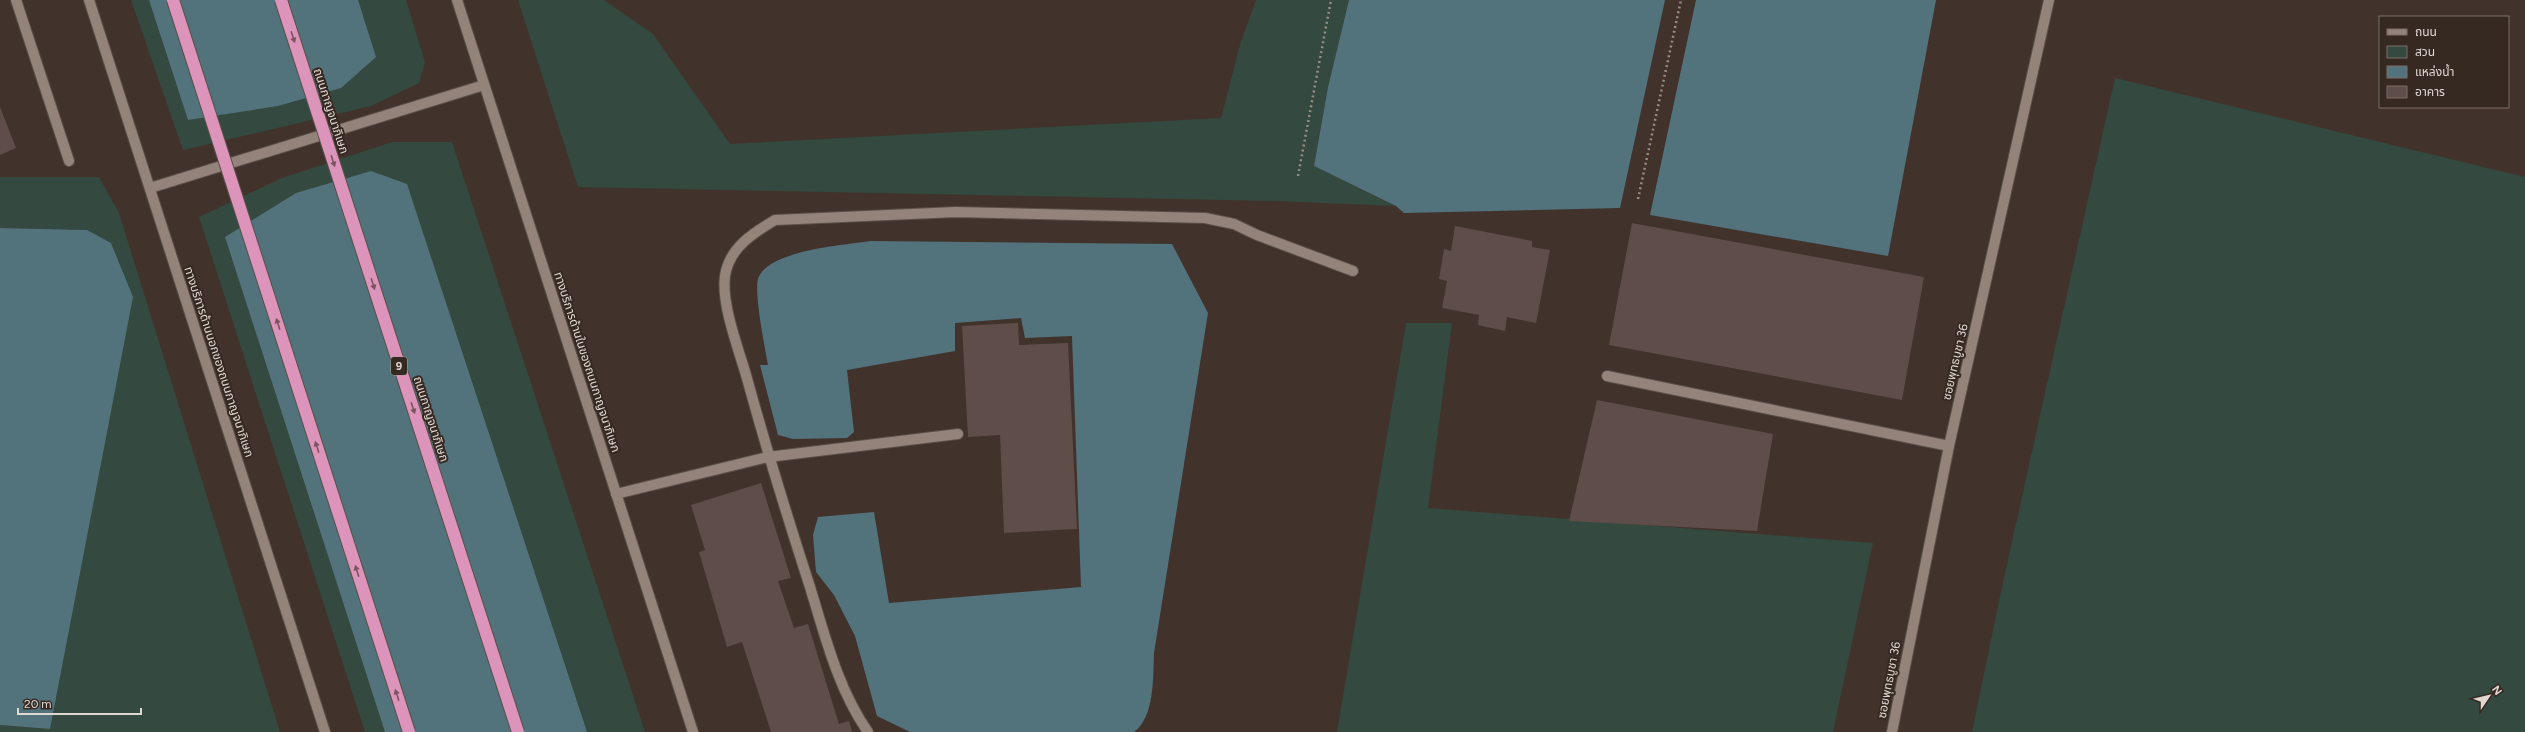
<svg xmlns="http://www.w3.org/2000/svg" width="2525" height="732" viewBox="0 0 2525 732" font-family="Figtree,'Noto Sans Thai',sans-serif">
	<rect width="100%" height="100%" fill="#41332c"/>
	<!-- green -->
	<path fill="#34493f" d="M 131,0 L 406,0 L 425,62 L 419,83 L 371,106 L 183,150 Z
		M 518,0 L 604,0 L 653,34 L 730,144 L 1221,118 L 1240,45 L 1256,0 L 1349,0 L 1328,87 L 1314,166 L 1396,206 L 1278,201 L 578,187 Z
		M 2115,78 L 2525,177 L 2525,732 L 1972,732 L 2002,587 Z
		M 392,142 L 452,142 L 645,732 L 365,732 L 199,217 L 282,178 Z
		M 0,177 L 99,177 L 119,213 L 280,732 L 0,732 L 0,725 L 49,729 L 87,230 L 0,228 Z
		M 1406,323 L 1452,323 L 1428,508 L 1873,543 L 1833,732 L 1337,732 Z"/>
	<!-- water -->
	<path fill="#52727c" d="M 149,0 L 358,0 L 376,57 L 341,88 L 278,106 L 188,120 Z
		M 1349,0 L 1665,0 L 1620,208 L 1404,213 L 1396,206 L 1314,166 L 1328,87 Z
		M 1696,0 L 1936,0 L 1888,256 L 1650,215 Z
		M 371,171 L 407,184 L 587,732 L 385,732 L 225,237 L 296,193 Z
		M 0,228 L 87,230 L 111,243 L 133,297 L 50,729 L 0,725 Z
		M 871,241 L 1172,244 L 1208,313 L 1154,653 C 1153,676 1155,717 1134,732 L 910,732 L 877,716 L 855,636 L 834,595 L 816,572 L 813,535 L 818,517 L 874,512 L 889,603 L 1081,587 L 1072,336 L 1025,338 L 1021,318 L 955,323 L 955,351 L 847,370 L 854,432 L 847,438 L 793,439 L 778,435 L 760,365 L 768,365 C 765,348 754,294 758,279 C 767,250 845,245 871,241 Z"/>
	<!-- building -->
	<path fill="#5e4d49" d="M 0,107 L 16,148 L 0,155 Z
		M 1632,223 L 1924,277 L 1902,400 L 1609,345 Z
		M 1455,226 L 1532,241 L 1532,247 L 1550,250 L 1536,323 L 1507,317 L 1505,331 L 1478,325 L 1479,315 L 1442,308 L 1447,281 L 1439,279 L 1444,249 L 1451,251 Z
		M 1018,323 L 1019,345 L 1068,343 L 1077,529 L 1004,533 L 1000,435 L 968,437 L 962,326 Z
		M 1597,400 L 1773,434 L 1757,531 L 1569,521 Z
		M 761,483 L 791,578 L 778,581 L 794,628 L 808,624 L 839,724 L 849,721 L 852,732 L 771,732 L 742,642 L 727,647 L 699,552 L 705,550 L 691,505 Z"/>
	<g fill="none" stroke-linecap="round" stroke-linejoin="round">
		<!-- lane casing -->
		<g stroke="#5b4f49" stroke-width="12">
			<path id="lane" d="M 1607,376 L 1949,446
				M 616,494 L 768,457 L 958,434
				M 868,732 C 838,689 825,636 810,587 C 788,519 767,451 748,382 C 740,352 721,306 725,276 C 729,248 753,233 775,220 L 956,212 L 1205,218 L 1234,224 L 1257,235 L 1353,271"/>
		</g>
		<!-- street casing -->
		<g stroke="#5b4f49" stroke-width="12">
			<path id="street" d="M 16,0 L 69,161
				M 89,0 L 325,732
				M 150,188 L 484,85"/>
		</g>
		<!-- secondary casing -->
		<g stroke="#5b4f49" stroke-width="12">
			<path id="secondary" d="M 457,0 L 693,732
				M 1892,732 L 1949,446 L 2049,0"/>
		</g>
		<!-- path -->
		<path stroke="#988c86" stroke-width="2.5" stroke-dasharray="2 3" stroke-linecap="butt" d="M 1298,176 L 1331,0
			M 1638,199 L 1681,0"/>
		<!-- lane -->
		<use href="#lane" stroke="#94837b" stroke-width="10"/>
		<!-- street -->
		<use href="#street" stroke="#94837b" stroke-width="10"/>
		<!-- secondary -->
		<use href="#secondary" stroke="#94837b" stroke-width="10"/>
		<!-- highway-bridge casing -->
		<g stroke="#5b4f49" stroke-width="14" stroke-linecap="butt">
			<path id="highway-bridge" d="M 173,0 L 409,732
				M 281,0 L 518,732"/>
		</g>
		<!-- highway-bridge -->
		<use href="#highway-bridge" stroke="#dd94ba" stroke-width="12"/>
	</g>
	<!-- one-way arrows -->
	<defs><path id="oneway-solid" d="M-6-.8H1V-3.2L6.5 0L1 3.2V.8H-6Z"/></defs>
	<g fill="#79545f">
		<use href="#oneway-solid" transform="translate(293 37) rotate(72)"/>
		<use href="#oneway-solid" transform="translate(333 161) rotate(72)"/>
		<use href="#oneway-solid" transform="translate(373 284) rotate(72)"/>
		<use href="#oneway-solid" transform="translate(278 324) rotate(-108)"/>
		<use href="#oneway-solid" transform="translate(413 408) rotate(72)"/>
		<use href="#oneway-solid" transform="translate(317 447) rotate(-108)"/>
		<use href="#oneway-solid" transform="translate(357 571) rotate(-108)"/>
		<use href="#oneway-solid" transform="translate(397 695) rotate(-108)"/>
	</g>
	<g text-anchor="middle" stroke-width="4" stroke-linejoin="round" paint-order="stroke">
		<!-- shield labels -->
		<rect fill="#362922" stroke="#ada29d" stroke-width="1" x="391" y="357" width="16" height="18" rx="3"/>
		<g font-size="11" font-weight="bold" fill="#e0d6d2">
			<text x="399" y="370">9</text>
		</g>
		<!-- street labels -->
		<g font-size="12" fill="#e0d6d2" stroke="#362922">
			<text transform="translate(331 111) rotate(72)" y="4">ถนนกาญจนาภิเษก</text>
			<text transform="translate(219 362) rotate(72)" y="4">ทางบริการด้านนอกของถนนกาญจนาภิเษก</text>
			<text transform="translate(587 362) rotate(72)" y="4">ทางบริการด้านในของถนนกาญจนาภิเษก</text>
			<text transform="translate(1955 362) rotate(-77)" y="4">ซอยพุทธบูชา 36</text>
			<text transform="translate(431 419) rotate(72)" y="4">ถนนกาญจนาภิเษก</text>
			<text transform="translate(1889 680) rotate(-79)" y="4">ซอยพุทธบูชา 36</text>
		</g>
	</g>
	<!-- legend -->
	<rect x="2379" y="16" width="130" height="92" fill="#362922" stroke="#7a6e68"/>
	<rect x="2387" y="29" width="20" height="6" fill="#94837b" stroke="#7a6e68"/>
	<text x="2415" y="36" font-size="12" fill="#e0d6d2">ถนน</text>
	<rect x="2387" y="46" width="20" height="12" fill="#34493f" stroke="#7a6e68"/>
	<text x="2415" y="56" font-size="12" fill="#e0d6d2">สวน</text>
	<rect x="2387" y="66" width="20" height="12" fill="#52727c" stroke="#7a6e68"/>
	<text x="2415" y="76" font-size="12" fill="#e0d6d2">แหล่งน้ำ</text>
	<rect x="2387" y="86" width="20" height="12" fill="#5e4d49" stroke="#7a6e68"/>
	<text x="2415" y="96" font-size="12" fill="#e0d6d2">อาคาร</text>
	<!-- north arrow -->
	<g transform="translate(2489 696) rotate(55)" stroke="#362922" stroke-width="3" paint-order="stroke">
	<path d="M0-3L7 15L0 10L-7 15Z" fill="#e0d6d2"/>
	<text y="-6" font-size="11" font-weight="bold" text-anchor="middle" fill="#e0d6d2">N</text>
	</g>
	<!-- scale -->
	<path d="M18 708v6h123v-6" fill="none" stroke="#e0d6d2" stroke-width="2"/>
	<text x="24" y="708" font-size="12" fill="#e0d6d2" stroke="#362922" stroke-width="3" paint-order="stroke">20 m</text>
</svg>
